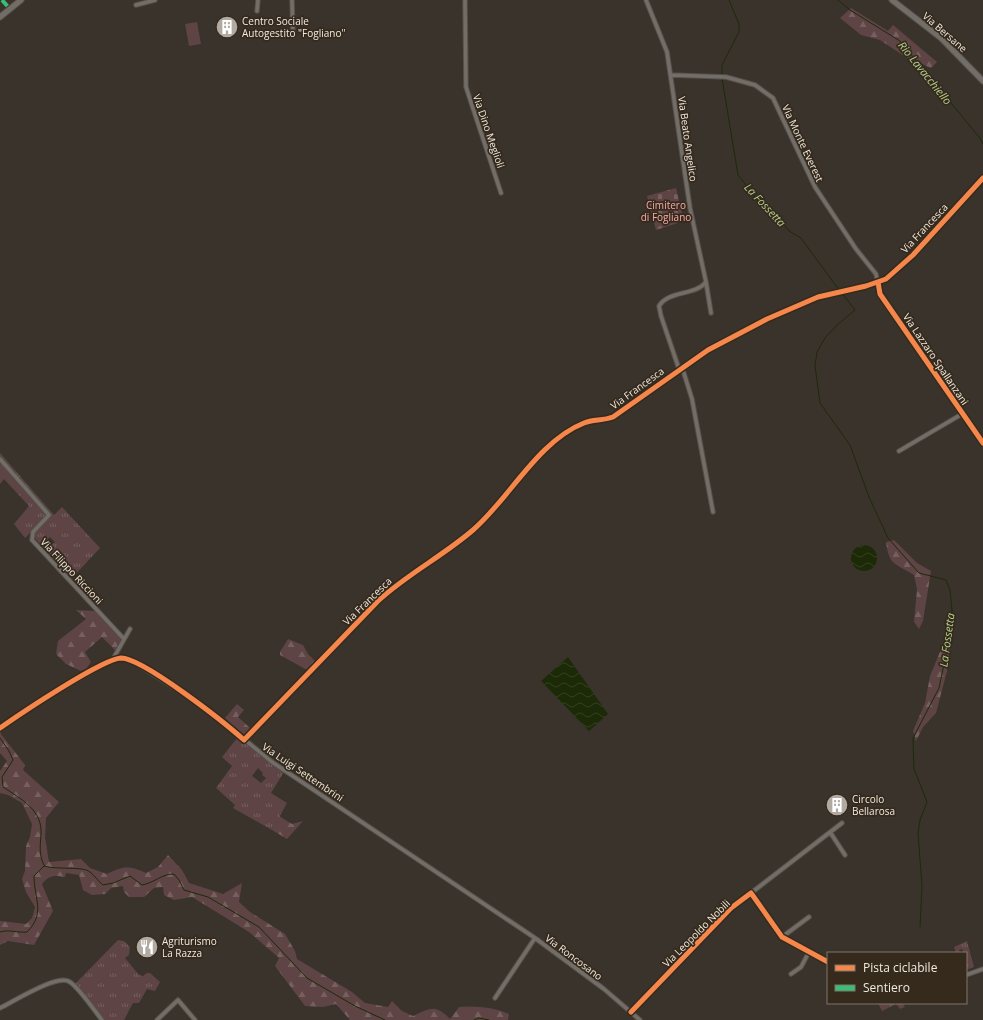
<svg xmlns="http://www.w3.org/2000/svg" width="983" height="1020" viewBox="0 0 983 1020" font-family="'Open Sans',sans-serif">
	<defs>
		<pattern id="grass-tufts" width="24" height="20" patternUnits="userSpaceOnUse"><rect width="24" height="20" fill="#5e4444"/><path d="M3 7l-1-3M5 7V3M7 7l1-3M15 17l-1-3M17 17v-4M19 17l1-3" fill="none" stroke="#765f5f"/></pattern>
		<pattern id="forest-firs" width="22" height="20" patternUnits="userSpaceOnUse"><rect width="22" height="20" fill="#5e4444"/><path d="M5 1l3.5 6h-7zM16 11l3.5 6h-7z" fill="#765f5f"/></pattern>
		<pattern id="cemetery-stones" width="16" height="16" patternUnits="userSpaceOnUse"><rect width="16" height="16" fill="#5e4444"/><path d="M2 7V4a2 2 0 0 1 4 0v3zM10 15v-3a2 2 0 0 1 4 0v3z" fill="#765f5f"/></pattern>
		<pattern id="water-waves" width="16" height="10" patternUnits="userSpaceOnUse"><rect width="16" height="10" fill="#1d2a08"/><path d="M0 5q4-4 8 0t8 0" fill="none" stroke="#333f20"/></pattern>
	</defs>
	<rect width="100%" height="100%" fill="#39332c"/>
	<!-- grass -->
	<path fill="url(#grass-tufts)" fill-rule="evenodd" d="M 0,453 L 54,515 L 62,507 L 100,548 L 72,578 L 30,533 L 25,538 L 14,524 L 29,506 L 4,479 L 0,484 ZM 50,537 L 55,542 L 47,549 L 42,544 Z
		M 238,737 L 262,757 L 284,772 L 271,793 L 287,803 L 272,830 L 233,808 L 235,805 L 216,788 L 232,766 L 222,757 ZM 258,768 L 263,773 L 262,775 L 266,778 L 261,783 L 252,776 Z
		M 118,940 L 124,941 L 130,947 L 129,955 L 125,958 L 139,975 L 143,976 L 147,973 L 150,973 L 160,982 L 155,991 L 147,989 L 139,1003 L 133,1003 L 124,1020 L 105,1020 L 75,984 Z
		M 967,941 L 974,967 L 966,970 L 966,953 L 964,953 L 962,949 L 959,950 L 960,953 L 956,953 L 954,947 Z
		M 878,1003 L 902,1003 L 905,1007 L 900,1009 L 896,1004 L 882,1011 Z"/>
	<!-- forest -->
	<path fill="url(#forest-firs)" d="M 851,8 L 888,31 L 893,25 L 937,62 L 931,68 L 904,56 L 880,40 L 861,35 L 840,18 Z
		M 894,540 L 917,563 L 931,571 L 923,621 L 919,629 L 914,622 L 917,589 L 914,575 C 895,563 889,566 886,542 Z
		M 76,610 L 95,611 L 122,639 L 115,650 L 102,637 L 85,652 L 91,662 L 86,669 L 81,671 L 66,664 L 56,654 L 58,641 L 86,619 Z
		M 954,618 L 947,671 L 936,713 L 923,727 L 916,741 L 913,731 L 925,703 L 930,676 Z
		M 288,639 L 303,645 L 308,654 L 315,661 L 307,670 L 280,655 L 280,652 Z
		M 237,704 L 244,710 L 238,717 L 250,728 L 244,735 L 225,718 Z
		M 0,727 L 1,734 L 25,765 L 23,770 L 59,802 L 46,818 L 45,838 L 49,862 L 81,859 L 90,868 L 107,874 C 123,866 129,865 146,873 L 158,867 L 168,855 L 182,870 L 189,883 L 223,894 L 242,883 L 239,902 L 250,912 L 285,934 L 295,951 L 297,959 L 352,992 L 365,1003 L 388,1007 L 392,1001 L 402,1011 L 413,1016 C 431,1008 435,1004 450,1019 L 459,1007 C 476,1006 494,1007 509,1014 L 508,1020 L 350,1020 L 336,1004 L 323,1007 L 305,1006 L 275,966 L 279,958 L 249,932 L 192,897 L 174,900 L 164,895 L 163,887 L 154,888 L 144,897 L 129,897 L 124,892 L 123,886 L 111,888 L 105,894 L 92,895 L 83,890 L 79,875 L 66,873 L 65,877 C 54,875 49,875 42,884 L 53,911 L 34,945 L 8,941 L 0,945 L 0,921 L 26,924 L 32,918 L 35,907 L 26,892 L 22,879 L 25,871 L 26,846 L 30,837 L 32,824 L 22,803 L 8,795 L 0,793 L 0,771 L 7,761 L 0,753 Z
		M 279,816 L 292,824 L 303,821 L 287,839 L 272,830 Z"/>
	<!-- cemetery -->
	<path fill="url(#cemetery-stones)" d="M 676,188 L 684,221 L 656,230 L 647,196 Z"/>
	<!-- pitch -->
	<path fill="#5e4444" d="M 197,22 L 201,44 L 189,46 L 185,24 Z"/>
	<!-- water -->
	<path fill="url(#water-waves)" d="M851 558a13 13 0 1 1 26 0a13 13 0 1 1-26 0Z
		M 568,657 L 608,714 L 589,731 L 541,681 Z"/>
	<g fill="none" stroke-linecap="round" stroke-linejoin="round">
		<!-- stream -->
		<path stroke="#1d2a08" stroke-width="1" d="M 838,0 L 850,10 L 900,41 L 979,137 L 983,144
			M 722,75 L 722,65 L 739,32 L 739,24 L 729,0
			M 722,78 L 738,175 L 756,198 L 775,214 L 789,231 L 801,238 L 839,290
			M 842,293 L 855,310 L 836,326 L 825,338 L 817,352 L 815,366 L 820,403 L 850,445 L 869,497 L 888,538 L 919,573 L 946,580 L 950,590 L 952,610 L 951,631 L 939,688 L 913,738 L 914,769 L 927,802 L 920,820 L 918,833 L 922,886 L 920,927
			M 0,738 L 9,751 L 13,760 L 2,777 L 3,787 C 21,799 43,810 41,835 C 40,846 39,856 44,865
			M 44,866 C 56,870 84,866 90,872 C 95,876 98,881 103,885 L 113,883 L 130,876 L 142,885 C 154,883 161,874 174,874 L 179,880 L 184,890 L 208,897 L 259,927 L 307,978 L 355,1006 L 385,1020
			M 0,932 C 8,929 18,933 27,932 C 46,913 34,899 34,876 L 44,866
			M 474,1020 L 479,1018 L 489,1020"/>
		<!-- street casing -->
		<g stroke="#56504a" stroke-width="5.5">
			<path id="street" d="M 292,0 L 293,36
				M 465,0 L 466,87 L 501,193
				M 646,0 L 667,52 L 690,208 L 706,282 C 695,296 669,290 659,306 L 661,316 L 679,369
				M 136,5 L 155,0
				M 257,11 L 258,0
				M 671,75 L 726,77 L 755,85 L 773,98 L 815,187 L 856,249 L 876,274 L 880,294 L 983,443
				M 706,282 L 711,313
				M 682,367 L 692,399 L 713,512
				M 899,451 L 962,414
				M 0,459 L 49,515 L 33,532 L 32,540 L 124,639
				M 113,659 L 130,629
				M 0,728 L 40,701 L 113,659 L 127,659 L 134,662 L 206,708 L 272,762 L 535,938 L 604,989 L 640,1020
				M 244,740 L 378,601 C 407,574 443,556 473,530 C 509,499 538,441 584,423 C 593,419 602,421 613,417 L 708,350 L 767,319 L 818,297 L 866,286 L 886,279 L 913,255 L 983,178
				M 830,832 L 845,855
				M 751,893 L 842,823
				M 782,937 L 809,917
				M 791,974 L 801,967 L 809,952
				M 966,975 L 983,969
				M 495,998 L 535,938
				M 0,1008 C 13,1002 58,973 70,982 C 80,989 94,1010 102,1020
				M 631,1012 L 731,908 L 751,893 L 782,937 L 828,962
				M 157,1020 L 178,1000 L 195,1020"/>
		</g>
		<!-- secondary casing -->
		<g stroke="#56504a" stroke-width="7">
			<path id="secondary" d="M 892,0 L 941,38 L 983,81
				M 0,17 L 21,0"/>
		</g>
		<!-- street -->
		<use href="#street" stroke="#726d67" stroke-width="3.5"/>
		<!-- secondary -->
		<use href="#secondary" stroke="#726d67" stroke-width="5"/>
		<!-- quiet -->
		<path stroke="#3abd76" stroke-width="4" stroke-dasharray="8 4" stroke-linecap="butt" d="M 2,0 L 10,9"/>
		<!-- cycleway casing -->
		<g stroke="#352a1c" stroke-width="8">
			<path id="cycleway" d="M 878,282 L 880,294 L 983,443
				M 0,728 C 20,714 102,659 121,658 C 143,658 225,723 244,740 L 378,601 C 407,574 443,556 473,530 C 509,499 538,441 584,423 C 593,419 602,421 613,417 L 708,350 L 767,319 L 818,297 L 866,286 L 886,279 L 913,255 L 983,178
				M 631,1012 L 731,908 L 751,893 L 782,937 L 828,962"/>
		</g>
		<!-- cycleway -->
		<use href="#cycleway" stroke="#f5874c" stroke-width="5"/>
	</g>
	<!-- icons -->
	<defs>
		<g id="building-disc" transform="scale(1.15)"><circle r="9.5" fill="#b1aaa2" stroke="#352a1c"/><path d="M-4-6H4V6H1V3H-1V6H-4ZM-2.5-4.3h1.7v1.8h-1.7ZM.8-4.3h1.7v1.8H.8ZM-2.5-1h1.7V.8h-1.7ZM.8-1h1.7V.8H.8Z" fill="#fff"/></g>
		<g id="restaurant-disc" transform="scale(1.15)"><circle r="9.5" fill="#b1aaa2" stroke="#352a1c"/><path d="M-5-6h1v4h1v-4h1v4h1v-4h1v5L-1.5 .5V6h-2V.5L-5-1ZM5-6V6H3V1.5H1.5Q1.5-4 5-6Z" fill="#fff"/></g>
	</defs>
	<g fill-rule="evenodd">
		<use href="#building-disc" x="227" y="27"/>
		<use href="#building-disc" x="837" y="805"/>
		<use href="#restaurant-disc" x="147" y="947"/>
	</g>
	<g text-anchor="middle" stroke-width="3.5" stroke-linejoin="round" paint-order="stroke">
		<!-- poi labels -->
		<g font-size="10" fill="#f1eae1" stroke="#352a1c" text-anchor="start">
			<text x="242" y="25">Centro Sociale<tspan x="242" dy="12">Autogestito "Fogliano"</tspan></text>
			<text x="852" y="803">Circolo<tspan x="852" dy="12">Bellarosa</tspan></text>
			<text x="162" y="945">Agriturismo<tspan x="162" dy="12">La Razza</tspan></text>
		</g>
		<!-- street labels -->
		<g font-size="10" fill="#f1eae1" stroke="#352a1c">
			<text transform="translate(945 32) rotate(41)" y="4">Via Bersane</text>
			<text transform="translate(489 131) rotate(71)" y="4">Via Dino Meglioli</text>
			<text transform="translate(688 139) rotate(82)" y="4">Via Beato Angelico</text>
			<text transform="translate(803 143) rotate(65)" y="4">Via Monte Everest</text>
			<text transform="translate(924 228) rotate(-47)" y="4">Via Francesca</text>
			<text transform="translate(936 359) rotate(56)" y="4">Via Lazzaro Spallanzani</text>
			<text transform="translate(637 388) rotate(-36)" y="4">Via Francesca</text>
			<text transform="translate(72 571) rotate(47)" y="4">Via Filippo Riccioni</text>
			<text transform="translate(367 601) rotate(-44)" y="4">Via Francesca</text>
			<text transform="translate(303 772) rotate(34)" y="4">Via Luigi Settembrini</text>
			<text transform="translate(696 933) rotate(-45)" y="4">Via Leopoldo Nobili</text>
			<text transform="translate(574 957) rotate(37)" y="4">Via Roncosano</text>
		</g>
		<!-- park labels -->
		<g font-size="10" fill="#f8aaad" stroke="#352a1c">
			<text x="666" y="209">Cimitero<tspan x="666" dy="12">di Fogliano</tspan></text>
		</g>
		<!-- water labels -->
		<g font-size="11" font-style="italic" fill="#b2d090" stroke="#352a1c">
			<text transform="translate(925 73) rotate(51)" y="4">Rio Lavacchiello</text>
			<text transform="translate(765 205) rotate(47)" y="4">La Fossetta</text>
			<text transform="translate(947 640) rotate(-82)" y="4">La Fossetta</text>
		</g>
	</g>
	<!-- legend -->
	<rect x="827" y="952" width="140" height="52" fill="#352a1c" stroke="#80776b"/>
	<rect x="835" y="965" width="20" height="6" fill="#f5874c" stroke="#80776b"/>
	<text x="863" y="972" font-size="12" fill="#f1eae1">Pista ciclabile</text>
	<rect x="835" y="985" width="20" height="6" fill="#3abd76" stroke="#80776b"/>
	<text x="863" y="992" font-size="12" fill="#f1eae1">Sentiero</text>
</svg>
